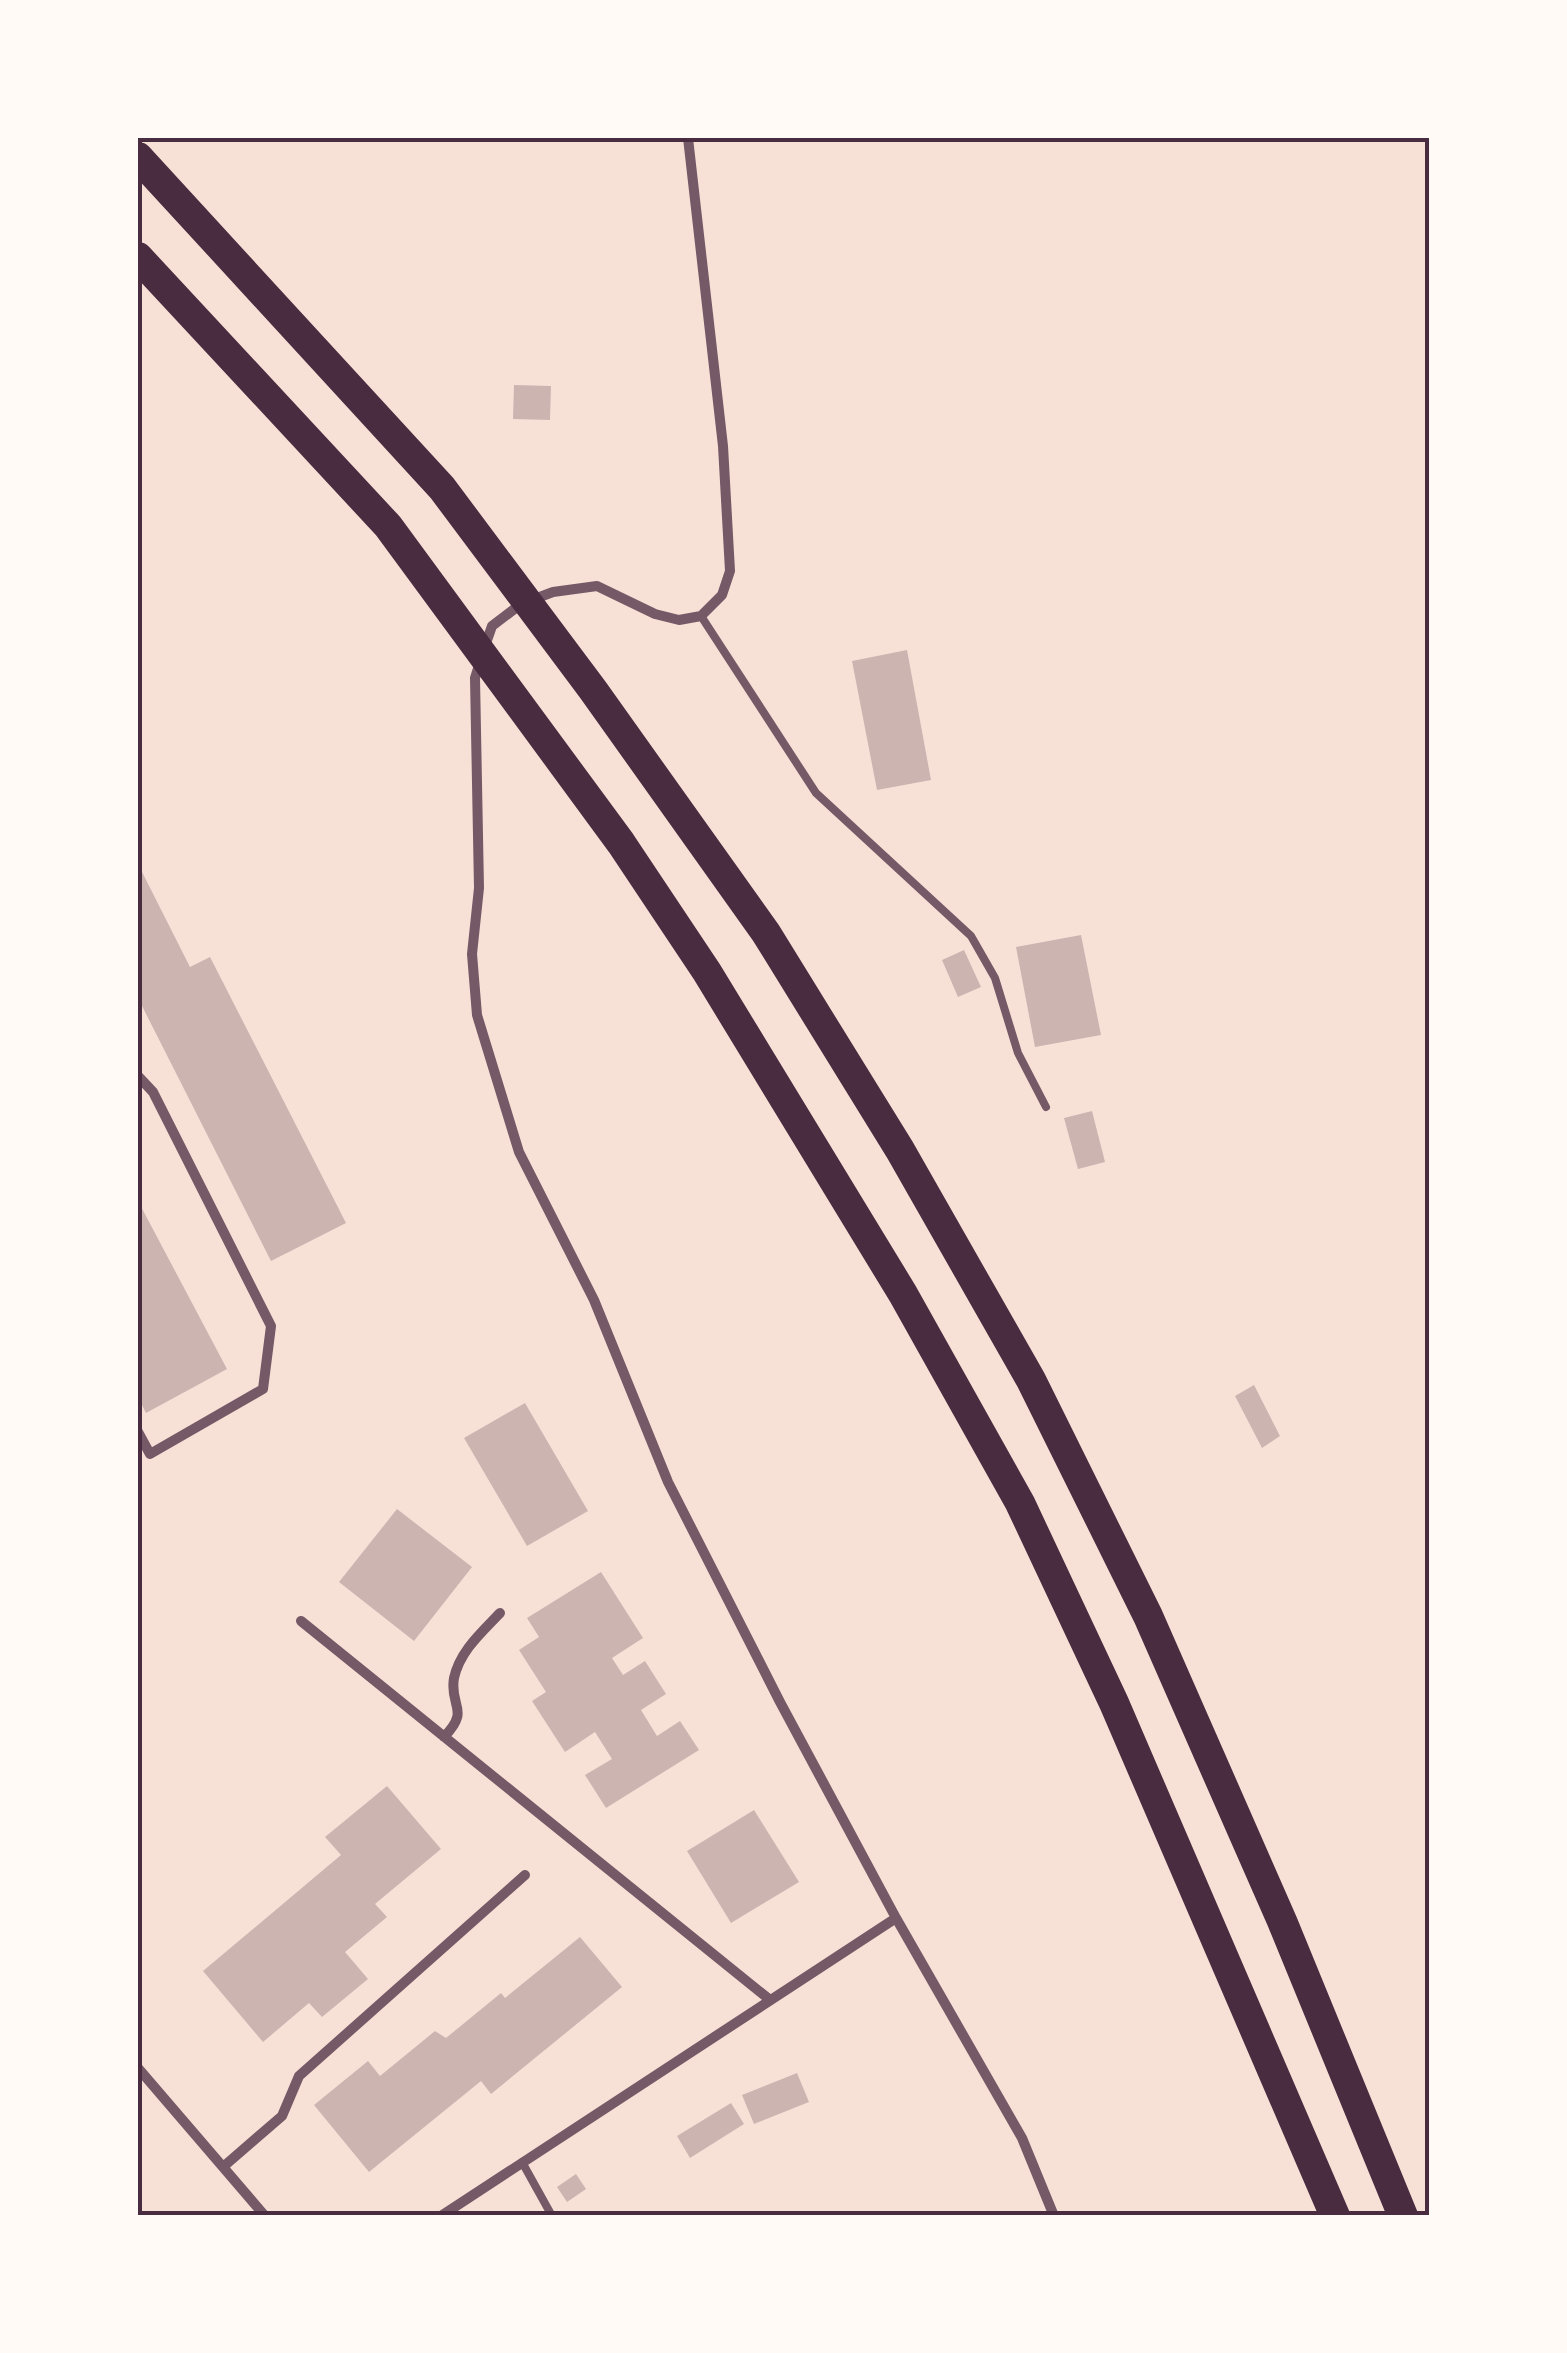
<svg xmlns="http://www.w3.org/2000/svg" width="1567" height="2353" viewBox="0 0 1567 2353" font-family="'Roboto Condensed',sans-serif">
	<rect width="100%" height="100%" fill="#f7e1d7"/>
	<!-- building -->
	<path fill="#ccb4b1" d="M 514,385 L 551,386 L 550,420 L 513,419 Z
		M 907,650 L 931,780 L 877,790 L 852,661 Z
		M 138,864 L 190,967 L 210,957 L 346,1223 L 271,1261 L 139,1000 L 138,1001 Z
		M 1081,935 L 1101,1035 L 1035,1047 L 1016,947 Z
		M 964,950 L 981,987 L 958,997 L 942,960 Z
		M 1092,1111 L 1105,1162 L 1078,1169 L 1064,1118 Z
		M 138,1201 L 227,1369 L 146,1413 L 138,1397 Z
		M 1254,1385 L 1280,1436 L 1262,1448 L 1235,1396 Z
		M 525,1403 L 588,1511 L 527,1546 L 464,1438 Z
		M 397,1509 L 472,1567 L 414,1641 L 339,1582 Z
		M 601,1572 L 643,1638 L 612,1658 L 623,1675 L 645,1661 L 666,1694 L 641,1710 L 657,1736 L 680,1721 L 699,1750 L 606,1808 L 585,1775 L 612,1759 L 595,1732 L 565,1752 L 532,1701 L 546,1692 L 519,1650 L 539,1637 L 527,1618 Z
		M 387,1786 L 441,1849 L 375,1904 L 387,1917 L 345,1952 L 368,1979 L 322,2017 L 309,2003 L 263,2042 L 203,1971 L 341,1855 L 325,1837 Z
		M 754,1810 L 799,1882 L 731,1923 L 687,1851 Z
		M 580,1937 L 622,1987 L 491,2094 L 481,2081 L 369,2172 L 314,2105 L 368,2061 L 380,2076 L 435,2031 L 446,2038 L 501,1993 L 505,1998 Z
		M 797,2073 L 809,2102 L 754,2124 L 742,2095 Z
		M 731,2103 L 744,2124 L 690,2158 L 677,2136 Z
		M 576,2174 L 586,2189 L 567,2202 L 557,2187 Z"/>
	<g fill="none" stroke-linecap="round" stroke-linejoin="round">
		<!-- service -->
		<path stroke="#755966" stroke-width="8" d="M 701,616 L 816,793 L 971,936 L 995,978 L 1018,1053 L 1046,1107
			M 522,2162 L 552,2216"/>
		<!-- minor -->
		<path stroke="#755966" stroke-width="10" d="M 485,646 L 492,626 L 521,604 L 553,592 L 597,586 L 655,614 L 679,620 L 701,616 L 722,595 L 730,571 L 723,446 L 688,138
			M 480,662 L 475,678 L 479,888 L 472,954 L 477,1015 L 519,1152 L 594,1300 L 668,1482 L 780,1702 L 896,1918 L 1022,2138 L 1054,2216
			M 138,1076 L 153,1092 L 271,1326 L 263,1389 L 150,1454 L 138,1432
			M 301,1621 L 770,2000
			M 444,1737 C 471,1709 449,1707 454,1678 C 460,1651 481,1633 500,1613
			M 138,2068 L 265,2216
			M 223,2167 L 282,2116 L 299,2076 L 525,1875
			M 441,2216 L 896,1918"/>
		<!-- motorway -->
		<path stroke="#4a2c40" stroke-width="30" d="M 138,157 L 442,488 L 593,690 L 766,933 L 900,1150 L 1031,1380 L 1148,1616 L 1282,1921 L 1403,2216
			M 138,257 L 388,526 L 621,843 L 707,972 L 903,1294 L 1020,1503 L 1114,1703 L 1335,2216"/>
	</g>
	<!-- border -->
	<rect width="1567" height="2353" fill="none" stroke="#fffaf5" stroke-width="280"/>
	<rect x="140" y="140" width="1287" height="2073" fill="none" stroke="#4a2c40" stroke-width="4"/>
</svg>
